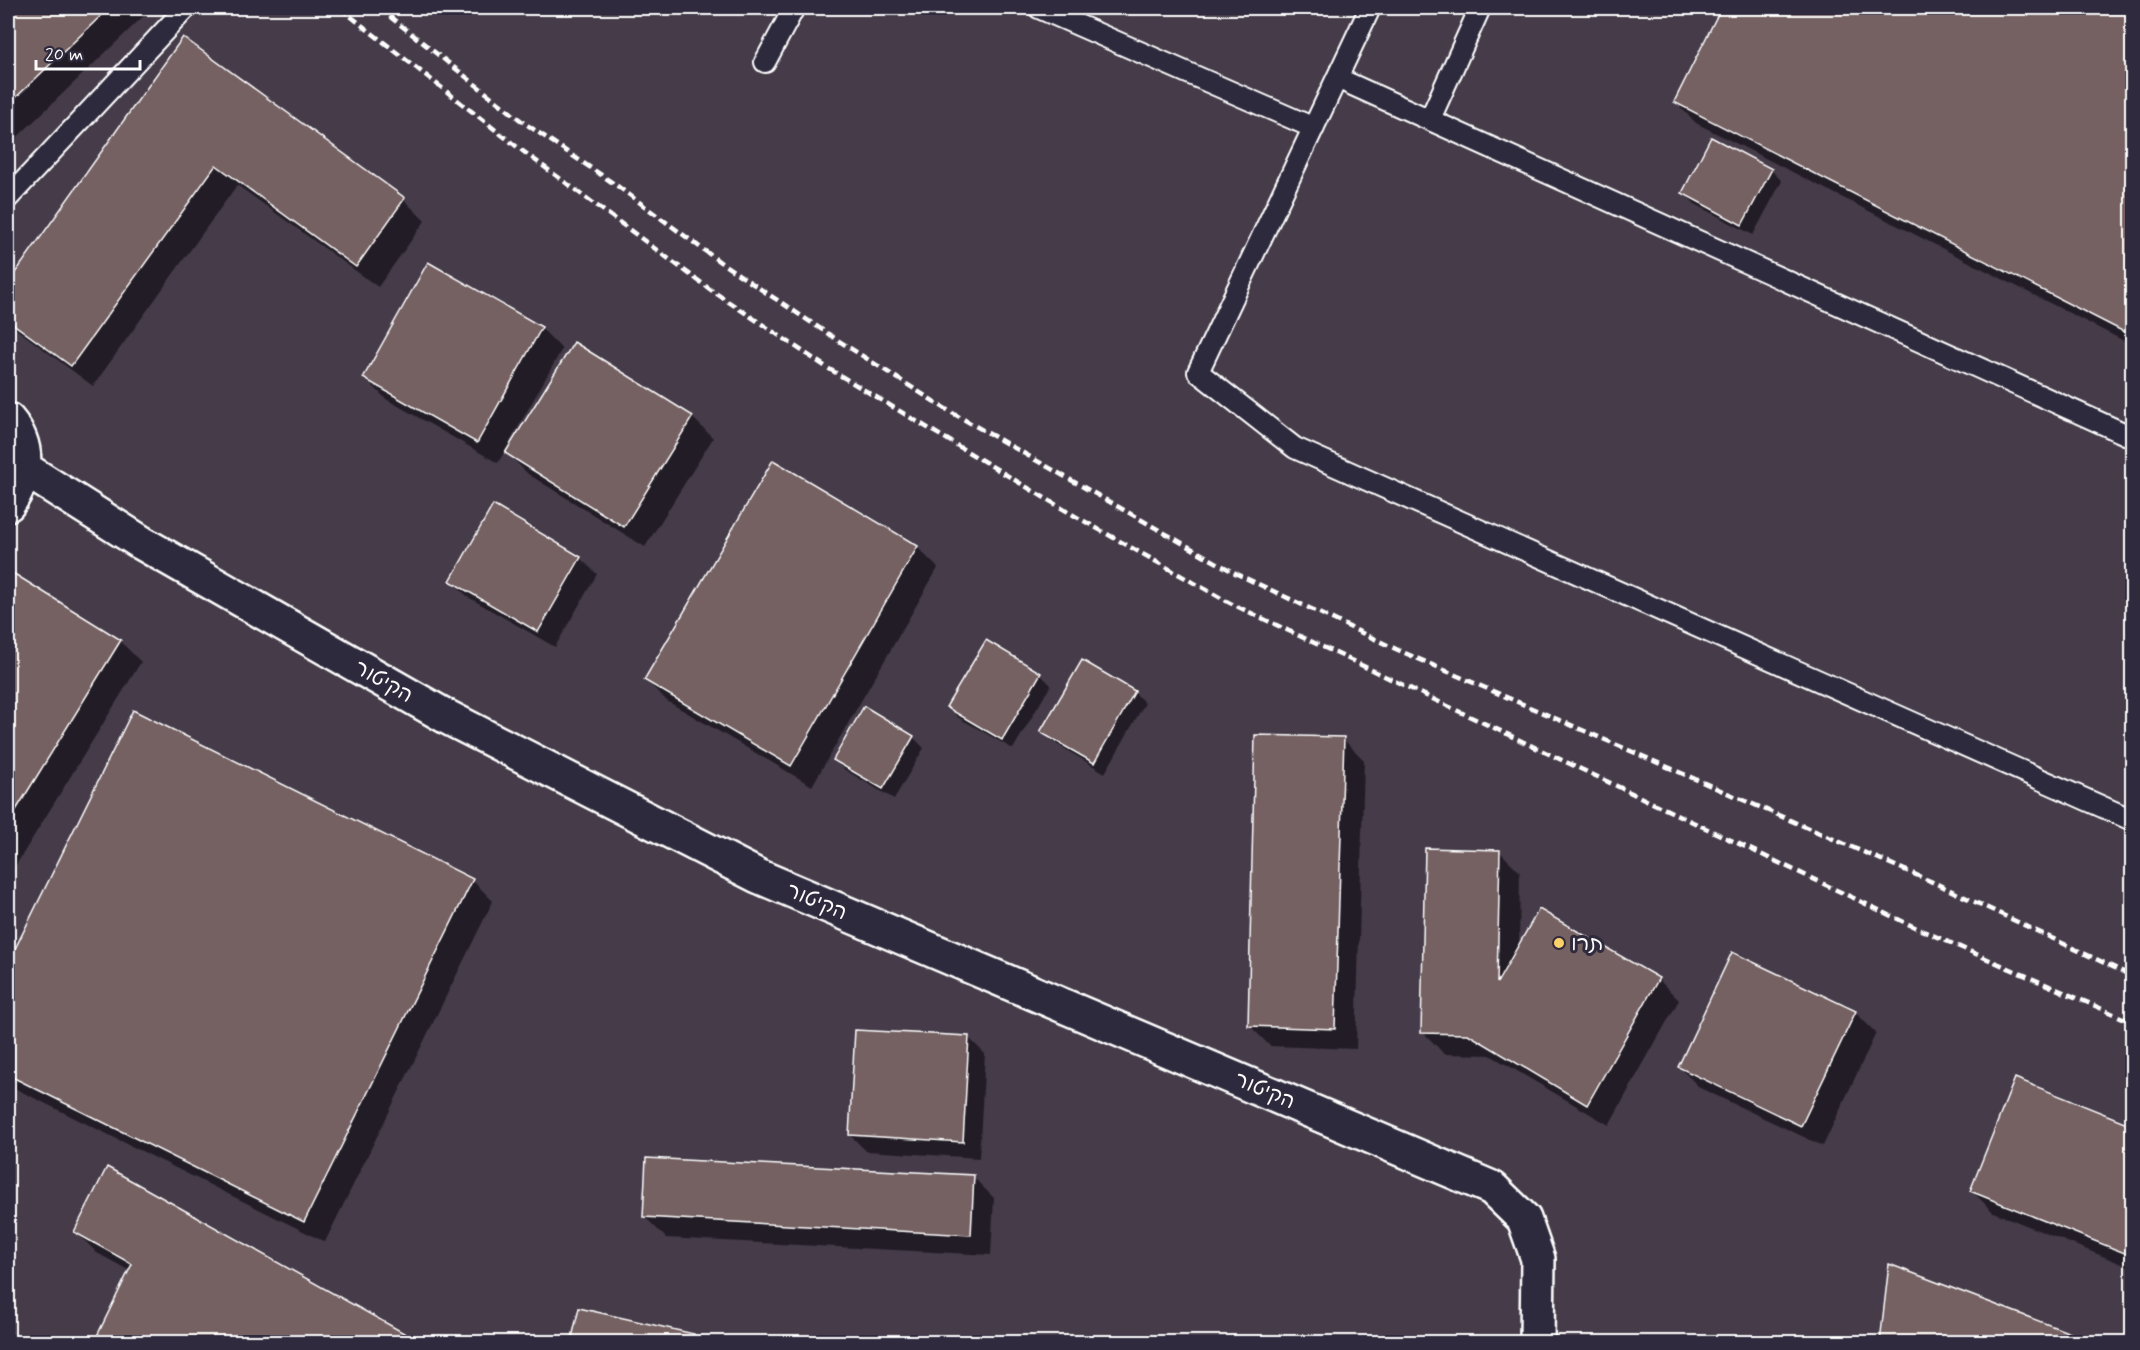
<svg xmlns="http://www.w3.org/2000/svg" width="2140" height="1350" viewBox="0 0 2140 1350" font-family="Mynerve,'Playpen Sans Hebrew',sans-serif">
	<rect width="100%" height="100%" fill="#2f2a3d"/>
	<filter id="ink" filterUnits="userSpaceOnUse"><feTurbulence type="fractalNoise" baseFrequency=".0167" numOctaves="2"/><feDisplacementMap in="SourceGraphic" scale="12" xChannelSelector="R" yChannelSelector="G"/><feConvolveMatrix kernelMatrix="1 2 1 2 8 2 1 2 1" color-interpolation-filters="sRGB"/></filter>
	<g filter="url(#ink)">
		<!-- built -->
		<path fill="#443a48" d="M 8,8 L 2132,8 L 2132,1342 L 8,1342 Z"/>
		<!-- shadow -->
		<path fill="#0007" d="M 8,8 L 152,8 L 8,146 Z
			M 1723,8 L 2132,8 L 2132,345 L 1696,123 L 1675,102 Z
			M 184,39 L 404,200 L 425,221 L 378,287 L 237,185 L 93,386 L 8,323 L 8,286 Z
			M 1771,170 L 1782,181 L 1753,235 L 1695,204 L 1684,193 Z
			M 541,328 L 562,349 L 498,463 L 386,399 L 365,378 Z
			M 692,417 L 713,438 L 645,547 L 528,474 L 507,453 Z
			M 917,547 L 938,568 L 812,786 L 667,701 L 646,680 Z
			M 580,558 L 597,574 L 555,647 L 468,597 L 452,581 Z
			M 8,571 L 120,641 L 141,662 L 8,878 Z
			M 986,642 L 1040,674 L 1051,685 L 1013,749 L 959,718 L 948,707 Z
			M 1134,692 L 1145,703 L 1105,773 L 1053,742 L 1042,731 Z
			M 133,712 L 472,880 L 493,901 L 325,1242 L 8,1085 L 8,966 Z
			M 913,737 L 924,748 L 894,799 L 845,770 L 835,760 Z
			M 1343,739 L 1364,760 L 1356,1049 L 1270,1046 L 1249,1025 Z
			M 1499,851 L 1520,872 L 1519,948 L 1540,911 L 1658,979 L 1679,1000 L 1609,1125 L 1490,1055 L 1444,1054 L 1423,1032 Z
			M 1855,1012 L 1876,1033 L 1823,1146 L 1700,1088 L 1679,1067 Z
			M 969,1038 L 985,1054 L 979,1158 L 866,1151 L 850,1135 Z
			M 2016,1080 L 2132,1126 L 2132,1268 L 1993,1212 L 1972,1191 Z
			M 107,1170 L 417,1342 L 96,1342 L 130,1271 L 97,1253 L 75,1231 Z
			M 973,1177 L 994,1198 L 991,1255 L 666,1238 L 645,1217 Z
			M 1890,1266 L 2089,1342 L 1881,1342 Z
			M 580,1310 L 693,1335 L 700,1342 L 573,1342 Z"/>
		<!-- building -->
		<path fill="#756162" stroke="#fff" stroke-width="1.5" d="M 8,8 L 109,8 L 8,105 Z
			M 1721,8 L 2132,8 L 2132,336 L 1674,102 Z
			M 183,37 L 405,198 L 356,267 L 216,165 L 71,366 L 8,320 L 8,283 Z
			M 1711,137 L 1772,169 L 1742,225 L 1682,193 Z
			M 428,262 L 542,327 L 477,443 L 363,378 Z
			M 574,342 L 693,416 L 624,527 L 505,453 Z
			M 773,460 L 918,546 L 791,766 L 644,680 Z
			M 493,505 L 581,557 L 538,632 L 450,581 Z
			M 8,570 L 121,640 L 8,823 Z
			M 986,640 L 1041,673 L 1002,740 L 946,707 Z
			M 1082,660 L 1135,691 L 1094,763 L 1040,732 Z
			M 864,706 L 914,736 L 883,789 L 833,760 Z
			M 133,710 L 473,879 L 304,1222 L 8,1075 L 8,963 Z
			M 1255,735 L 1344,737 L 1335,1029 L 1248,1026 Z
			M 1425,848 L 1500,850 L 1497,983 L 1539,909 L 1659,978 L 1587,1105 L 1468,1034 L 1421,1033 Z
			M 1732,952 L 1856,1011 L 1801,1126 L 1678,1067 Z
			M 855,1030 L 969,1036 L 963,1142 L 849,1135 Z
			M 2015,1078 L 2132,1125 L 2132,1256 L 1970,1191 Z
			M 646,1158 L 974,1175 L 971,1235 L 643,1217 Z
			M 107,1167 L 420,1342 L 94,1342 L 132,1264 L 74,1232 Z
			M 1889,1264 L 2094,1342 L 1880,1342 Z
			M 579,1308 L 694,1334 L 692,1342 L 571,1342 Z"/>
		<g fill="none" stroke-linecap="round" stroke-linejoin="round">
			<!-- lane casing -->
			<g stroke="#fff" stroke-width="24">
				<path id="lane" d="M 1039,8 L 1314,128
					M 1370,8 L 1198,372 L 1295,448 L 2132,820
					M 765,62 L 794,8
					M 1337,78 L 2132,437
					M 1430,119 L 1480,8
					M 8,198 L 186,8"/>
			</g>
			<!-- street casing -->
			<g stroke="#fff" stroke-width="38">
				<path id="street" d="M 8,420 C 31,447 27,477 8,504
					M 25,469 L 142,543 L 447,717 L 758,876 L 1492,1188 L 1524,1219 L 1538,1259 L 1537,1342"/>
			</g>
			<!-- lane -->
			<use href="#lane" stroke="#2f2a3d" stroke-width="20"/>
			<!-- street -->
			<use href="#street" stroke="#2f2a3d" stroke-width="33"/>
			<!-- rail -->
			<path stroke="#fff" stroke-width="4.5" stroke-dasharray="9 4.5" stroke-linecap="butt" d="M 340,8 L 516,146 L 711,290 L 826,367 L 1075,516 L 1230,603 L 1921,930 L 2132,1022
				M 379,8 L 523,122 L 616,185 L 720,262 L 836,339 L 949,411 L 1237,574 L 1398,650 L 1937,884 L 2132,976"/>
		</g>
	</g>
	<!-- markers -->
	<circle fill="#ffd166" stroke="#2f2a3d" stroke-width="2" cx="1559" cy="943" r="6"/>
	<g text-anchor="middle" stroke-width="6" stroke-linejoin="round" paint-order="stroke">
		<!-- street labels -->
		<g font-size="21" fill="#fff" stroke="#2f2a3d">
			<text transform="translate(384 681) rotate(30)" y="7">הקיטור</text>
			<text transform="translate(817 901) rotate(23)" y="7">הקיטור</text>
			<text transform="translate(1265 1090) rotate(23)" y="7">הקיטור</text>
		</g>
		<!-- poi labels -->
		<g font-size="21" fill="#fff" stroke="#2f2a3d" text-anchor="start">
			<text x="1571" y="950">תרו</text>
		</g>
	</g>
	<!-- margin -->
	<rect width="2140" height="1350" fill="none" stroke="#2f2a3d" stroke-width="30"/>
	<rect x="15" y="15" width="2110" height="1320" fill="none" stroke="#fff" stroke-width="2" filter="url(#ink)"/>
	<!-- scale -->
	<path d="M36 60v9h104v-9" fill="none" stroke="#ffffff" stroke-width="3"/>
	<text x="45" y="60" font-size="18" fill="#ffffff" stroke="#2f2a3d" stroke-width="4.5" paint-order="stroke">20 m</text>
</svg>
